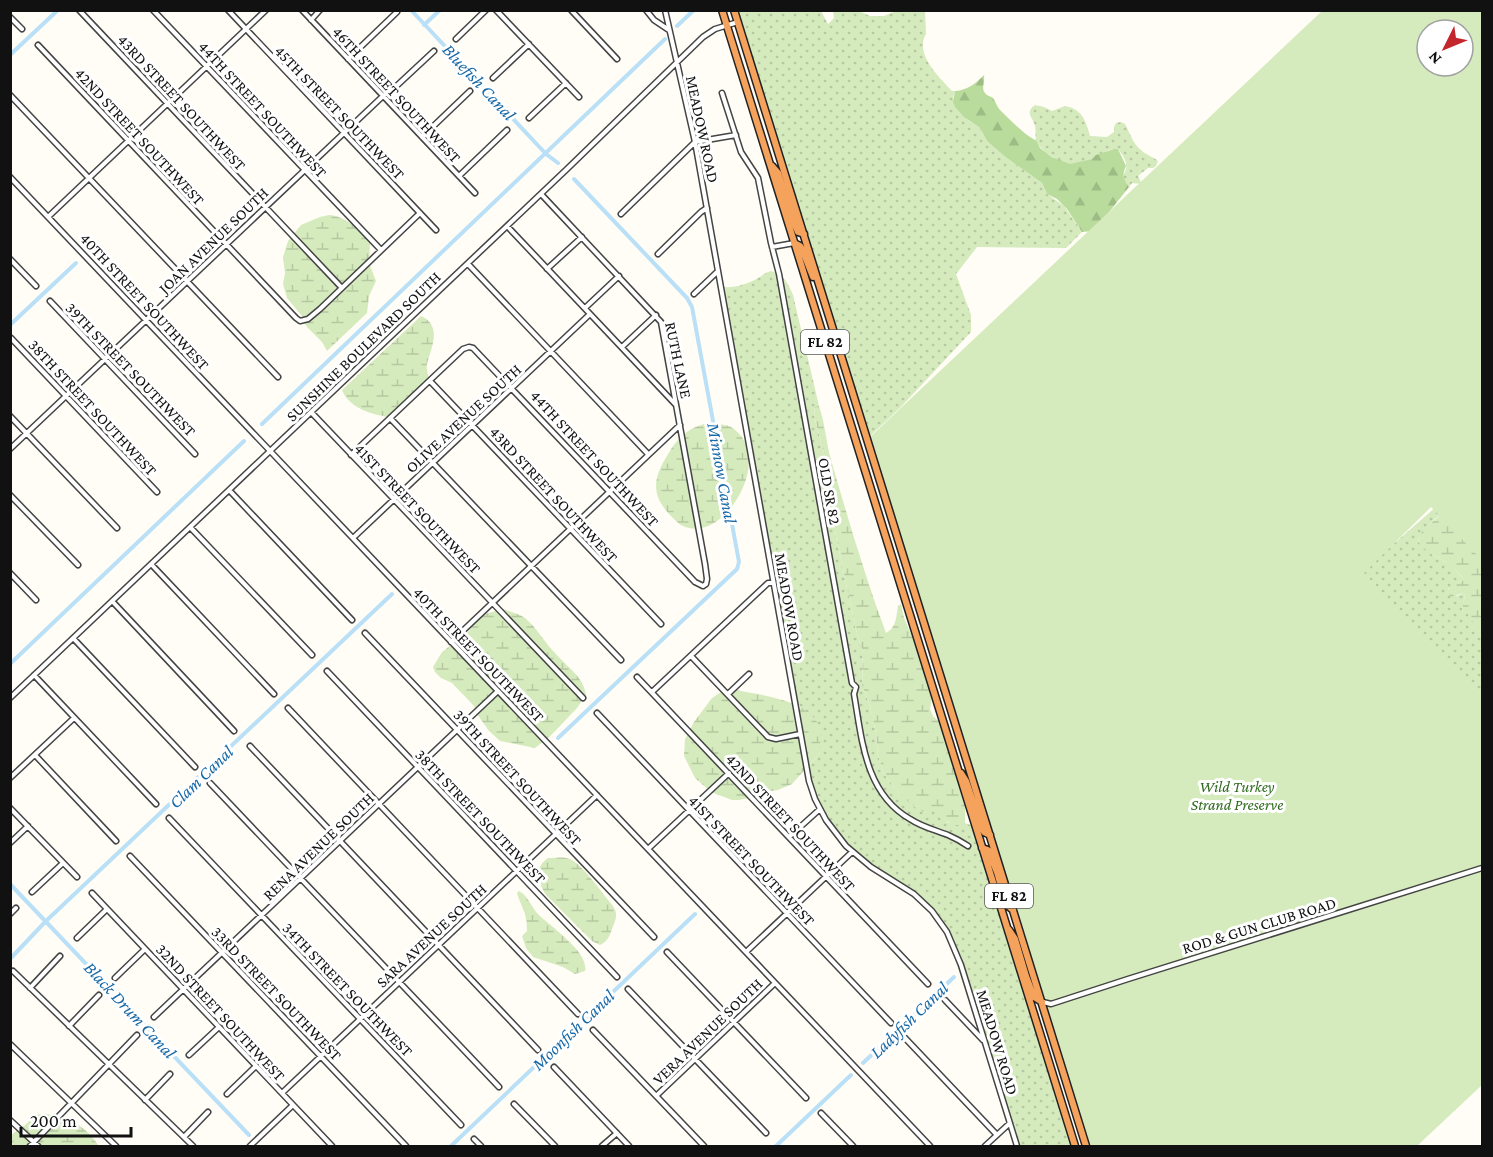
<svg xmlns="http://www.w3.org/2000/svg" width="1493" height="1157" viewBox="0 0 1493 1157" font-family="'Crimson Pro',serif">
	<defs>
		<pattern id="grass-dots" width="8" height="8" patternUnits="userSpaceOnUse" patternTransform="scale(1.5)"><rect width="8" height="8" fill="#d5ebbd"/><path d="M2 2h.1M6 6h.1" fill="none" stroke="#b6c8a1" stroke-width="1.8" stroke-linecap="round"/></pattern>
		<pattern id="forest-firs" width="22" height="20" patternUnits="userSpaceOnUse" patternTransform="scale(1.5)"><rect width="22" height="20" fill="#b9dc9c"/><path d="M5 1l3.5 6h-7zM16 11l3.5 6h-7z" fill="#9ebc85"/></pattern>
		<pattern id="wetland-marsh" width="20" height="14" patternUnits="userSpaceOnUse" patternTransform="scale(1.5)"><rect width="20" height="14" fill="#d5ebbd"/><path d="M1 5h8M5 5V1M11 12h8M15 12V8" fill="none" stroke="#b6c8a1"/></pattern>
	</defs>
	<rect width="100%" height="100%" fill="#fffdf5"/>
	<!-- grass -->
	<path fill="url(#grass-dots)" d="M 736,11 L 821,11 L 828,24 L 834,18 L 833,11 L 859,11 L 870,16 L 884,16 L 896,11 L 925,11 L 926,34 C 914,54 939,77 952,91 L 955,91 L 953,98 L 961,113 L 968,120 L 980,128 L 987,141 L 1004,156 L 1042,183 L 1047,194 L 1064,206 L 1082,232 L 1066,248 L 977,247 L 956,274 L 971,315 L 971,332 L 900,408 L 869,437 Z
		M 1035,105 L 1044,107 L 1052,111 L 1065,106 C 1082,109 1086,121 1090,136 L 1107,137 L 1114,132 L 1114,127 L 1116,123 L 1121,122 L 1125,124 C 1130,133 1133,144 1141,150 C 1146,155 1152,156 1158,161 L 1156,166 L 1153,168 L 1148,168 L 1138,176 L 1142,184 L 1132,183 L 1129,187 C 1118,172 1128,175 1126,163 C 1125,158 1121,153 1118,149 C 1108,148 1101,155 1092,159 C 1088,160 1073,165 1069,164 C 1059,161 1039,151 1036,140 C 1035,135 1036,130 1035,126 C 1033,117 1024,113 1035,105 Z
		M 771,271 C 784,275 788,283 793,295 L 819,406 L 814,407 L 815,419 L 824,454 L 836,536 L 856,630 L 863,653 L 862,685 L 870,706 L 876,733 L 878,755 L 884,774 L 899,793 L 935,808 L 948,822 L 965,825 L 965,823 L 973,826 L 1073,1146 L 1016,1146 L 952,950 C 938,914 918,896 886,876 C 877,870 867,866 858,860 C 853,857 849,851 845,847 C 824,825 811,800 805,770 L 820,753 L 800,706 L 794,704 L 724,287 C 735,288 748,284 758,278 C 763,275 765,273 771,271 Z
		M 1437,506 L 1440,515 C 1431,521 1422,532 1418,541 L 1433,555 L 1453,566 L 1464,580 L 1459,582 L 1455,588 L 1450,588 L 1448,589 L 1449,595 L 1455,597 L 1463,593 L 1465,595 L 1462,610 L 1467,612 L 1481,632 L 1482,633 L 1482,715 L 1350,586 L 1390,547 Z"/>
	<!-- forest -->
	<path fill="url(#forest-firs)" d="M 984,75 C 985,81 981,89 985,93 C 987,96 990,96 993,98 C 996,102 997,107 1000,110 C 1007,117 1028,138 1036,140 L 1040,148 L 1052,157 L 1070,164 L 1092,159 L 1096,155 L 1114,149 L 1118,149 L 1126,166 C 1122,175 1123,178 1129,187 L 1094,231 L 1082,232 L 1067,209 L 1057,199 L 1047,194 L 1042,183 L 1004,156 L 987,141 L 980,128 L 964,117 L 955,107 L 953,102 L 955,91 C 968,90 975,84 984,75 Z"/>
	<!-- wetland -->
	<path fill="url(#wetland-marsh)" d="M 329,215 C 345,216 361,230 370,243 L 369,263 L 376,281 L 369,296 L 367,313 L 327,351 L 322,342 L 306,326 L 302,316 L 287,298 L 283,284 L 285,273 L 283,257 L 288,241 L 301,225 L 320,217 Z
		M 421,316 C 443,326 431,348 427,364 C 426,369 428,374 429,379 L 390,417 C 372,415 349,408 342,390 Z
		M 819,406 C 825,423 826,442 831,460 C 848,518 865,577 886,633 C 897,627 896,616 898,606 L 901,604 L 904,618 L 917,648 L 932,696 L 930,709 L 933,716 L 941,724 L 943,735 L 965,807 L 965,825 C 952,827 943,819 935,809 L 928,814 L 917,809 L 899,793 L 884,774 L 878,755 L 876,733 L 870,706 L 862,685 L 863,653 L 856,630 L 836,536 L 824,454 L 815,419 L 814,407 Z
		M 704,424 C 712,424 723,423 731,427 C 735,429 738,433 741,436 C 768,469 721,544 683,526 C 680,525 676,521 673,518 C 651,497 652,480 667,456 C 672,447 678,438 687,432 C 692,428 698,426 704,424 Z
		M 1482,512 L 1482,633 C 1472,627 1473,615 1462,610 L 1465,595 L 1463,593 L 1457,595 L 1454,600 L 1449,595 L 1448,590 L 1450,588 L 1455,588 L 1457,583 L 1464,580 C 1453,564 1449,564 1433,555 C 1427,552 1422,546 1418,542 L 1422,531 L 1440,515 Z
		M 503,609 C 511,612 518,613 525,618 C 537,628 545,643 556,654 C 568,668 583,676 586,695 L 577,708 L 560,726 L 549,737 L 535,748 L 500,741 L 489,731 L 477,714 L 474,706 L 452,683 L 441,678 L 435,672 L 433,667 L 442,652 L 468,632 L 476,621 L 485,614 Z
		M 736,690 C 759,695 813,700 820,729 C 821,736 820,745 820,753 L 792,784 L 778,790 L 765,792 L 749,798 L 739,800 L 732,800 L 711,792 L 695,778 L 684,756 L 685,739 L 694,722 L 712,698 L 723,691 Z
		M 548,858 C 556,858 565,856 572,860 C 585,868 603,894 613,906 C 619,916 615,920 612,929 C 609,937 608,941 600,945 L 592,941 L 546,895 C 538,882 534,867 548,858 Z
		M 519,891 C 528,896 531,906 537,913 C 549,926 589,951 585,971 L 575,974 L 563,967 L 533,957 L 526,948 L 522,936 L 527,931 C 527,911 522,910 517,893 Z
		M 42,1114 C 67,1115 85,1125 99,1146 L 11,1146 L 11,1135 L 24,1126 L 36,1115 Z"/>
	<!-- park -->
	<path fill="#d5ebbd" fill-rule="evenodd" d="M 1322,11 L 1482,11 L 1482,560 L 1431,507 L 1364,573 L 1482,699 L 1482,1085 L 1417,1146 L 1090,1146 L 948,686 L 869,438 ZM 1427,30 L 1463,30 L 1463,66 L 1427,66 Z"/>
	<g fill="none" stroke-linecap="round" stroke-linejoin="round">
		<!-- canal -->
		<path stroke="#b9e0f7" stroke-width="4" d="M 411,10 L 546,154 L 558,163
			M 424,25 L 440,10
			M 677,26 L 694,10
			M 10,55 L 58,10
			M 10,325 L 76,263
			M 262,424 L 665,39
			M 10,664 L 244,441
			M 558,738 L 737,569 L 739,562 L 692,307 L 687,298 L 574,179
			M 10,884 L 249,1135
			M 10,959 L 46,921 L 392,594
			M 863,1063 L 954,977
			M 451,1146 L 695,914
			M 776,1146 L 851,1075"/>
		<!-- minor casing -->
		<g stroke="#444" stroke-width="7">
			<path id="minor" d="M 79,10 L 342,288
				M 153,10 L 381,250
				M 228,10 L 436,230
				M 302,10 L 475,193
				M 496,10 L 579,97
				M 571,10 L 617,59
				M 646,10 L 654,20 L 669,30
				M 665,10 L 695,142 L 809,781 L 815,799 L 826,820 L 846,846 L 871,867 L 914,894 L 932,911 L 947,932 L 961,965 L 1017,1146
				M 10,17 L 22,29
				M 311,20 L 320,10
				M 456,39 L 486,10
				M 38,45 L 296,318 L 300,321 L 308,319 L 320,309 L 420,213
				M 348,59 L 397,12
				M 493,78 L 529,44
				M 722,93 L 741,152 L 758,178 L 771,243 L 779,274 L 852,683 L 856,687 L 854,694 C 862,740 865,793 910,819 C 922,827 935,830 948,835 C 955,838 962,842 968,846
				M 10,95 L 278,377
				M 529,118 L 566,83
				M 422,137 L 470,91
				M 459,176 L 507,130
				M 10,177 L 930,1146
				M 621,214 L 695,142 L 736,135
				M 48,217 L 266,10
				M 507,226 L 676,405
				M 772,247 L 794,243
				M 658,254 L 701,212 L 707,208
				M 10,259 L 36,286
				M 468,264 L 648,454
				M 547,269 L 582,237
				M 694,294 L 717,272
				M 50,301 L 195,454
				M 585,308 L 619,276
				M 11,338 L 157,492
				M 622,347 L 656,315
				M 430,381 L 661,624
				M 311,412 L 583,698
				M 10,416 L 117,528
				M 390,418 L 621,660
				M 10,449 L 383,96 L 390,92 L 434,51
				M 351,455 L 463,349 L 469,347 L 473,348 L 695,582 L 703,586 L 706,584 L 707,579 L 705,564 L 661,322 L 541,194
				M 229,490 L 352,620
				M 10,495 L 78,565
				M 190,527 L 312,655
				M 353,538 L 590,314
				M 151,564 L 274,694
				M 10,573 L 36,600
				M 112,601 L 234,731
				M 365,633 L 654,937
				M 73,638 L 195,767
				M 451,642 L 680,425
				M 691,656 L 768,737 L 776,739 L 800,734
				M 327,671 L 617,977
				M 34,675 L 156,804
				M 637,677 L 928,984
				M 652,692 L 768,583 L 773,583
				M 728,694 L 749,674
				M 10,698 L 567,169 L 703,37 L 715,29 L 738,22
				M 288,708 L 578,1014
				M 597,713 L 891,1023
				M 250,746 L 538,1050
				M 35,755 L 116,841
				M 10,778 L 74,718
				M 210,783 L 499,1087
				M 10,808 L 77,877
				M 169,818 L 461,1125
				M 789,837 L 820,809
				M 10,843 L 28,826
				M 648,849 L 729,773
				M 130,856 L 406,1146
				M 32,892 L 63,863
				M 92,893 L 332,1146
				M 10,914 L 16,908
				M 77,938 L 107,909
				M 667,952 L 806,1098
				M 746,952 L 852,852
				M 13,971 L 193,1146
				M 115,978 L 145,949
				M 30,988 L 60,956
				M 628,989 L 766,1133
				M 945,1000 L 983,1040
				M 1043,1002 L 1051,1004 L 1128,979 L 1482,868
				M 154,1017 L 498,691
				M 69,1026 L 99,995
				M 593,1030 L 704,1146
				M 905,1038 L 997,1135
				M 10,1044 L 116,1146
				M 189,1055 L 219,1027
				M 554,1067 L 629,1146
				M 282,1093 L 597,795
				M 227,1094 L 256,1066
				M 656,1096 L 775,983
				M 145,1100 L 170,1074
				M 514,1104 L 555,1146
				M 821,1113 L 853,1146
				M 10,1120 L 38,1146
				M 184,1137 L 208,1112
				M 474,1139 L 481,1146
				M 30,1146 L 137,1035
				M 250,1146 L 293,1105
				M 602,1146 L 617,1133
				M 985,1146 L 1010,1123"/>
		</g>
		<!-- highway casing -->
		<g stroke="#222" stroke-width="9">
			<path id="highway" d="M 722,10 L 1075,1146
				M 734,10 L 1086,1146
				M 772,166 L 778,173 L 795,225 L 798,232 L 804,234
				M 794,243 L 800,246 L 802,249 L 813,277
				M 961,773 L 966,781 L 982,828 L 984,832 L 990,835
				M 982,848 L 988,850 L 997,872 L 1006,904 L 1013,910
				M 1009,930 L 1015,939 L 1026,976 L 1034,997 L 1042,1002"/>
		</g>
		<!-- minor -->
		<use href="#minor" stroke="#fff" stroke-width="4"/>
		<!-- highway -->
		<use href="#highway" stroke="#f5a25d" stroke-width="6"/>
	</g>
	<g text-anchor="middle" stroke-width="6" stroke-linejoin="round" paint-order="stroke">
		<!-- shield labels -->
		<g fill="#fff" stroke="#585858" stroke-width="1.5">
			<rect x="801" y="330" width="48" height="24" rx="4.5"/>
			<rect x="985" y="884" width="48" height="24" rx="4.5"/>
		</g>
		<g font-size="15" font-weight="bold" fill="#111">
			<text x="825" y="347">FL 82</text>
			<text x="1009" y="901">FL 82</text>
		</g>
		<!-- street labels -->
		<g font-size="16" fill="#111" stroke="#fff">
			<text transform="translate(397 94) rotate(47)" y="6">46TH STREET SOUTHWEST</text>
			<text transform="translate(182 102) rotate(47)" y="6">43RD STREET SOUTHWEST</text>
			<text transform="translate(263 109) rotate(47)" y="6">44TH STREET SOUTHWEST</text>
			<text transform="translate(340 112) rotate(46)" y="6">45TH STREET SOUTHWEST</text>
			<text transform="translate(703 129) rotate(78)" y="6">MEADOW ROAD</text>
			<text transform="translate(140 136) rotate(47)" y="6">42ND STREET SOUTHWEST</text>
			<text transform="translate(213 240) rotate(-44)" y="6">JOAN AVENUE SOUTH</text>
			<text transform="translate(145 301) rotate(47)" y="6">40TH STREET SOUTHWEST</text>
			<text transform="translate(363 346) rotate(-44)" y="6">SUNSHINE BOULEVARD SOUTH</text>
			<text transform="translate(679 360) rotate(78)" y="6">RUTH LANE</text>
			<text transform="translate(131 369) rotate(46)" y="6">39TH STREET SOUTHWEST</text>
			<text transform="translate(93 407) rotate(47)" y="6">38TH STREET SOUTHWEST</text>
			<text transform="translate(463 418) rotate(-43)" y="6">OLIVE AVENUE SOUTH</text>
			<text transform="translate(595 458) rotate(47)" y="6">44TH STREET SOUTHWEST</text>
			<text transform="translate(830 491) rotate(80)" y="6">OLD SR 82</text>
			<text transform="translate(554 494) rotate(47)" y="6">43RD STREET SOUTHWEST</text>
			<text transform="translate(418 508) rotate(46)" y="6">41ST STREET SOUTHWEST</text>
			<text transform="translate(790 607) rotate(80)" y="6">MEADOW ROAD</text>
			<text transform="translate(479 654) rotate(46)" y="6">40TH STREET SOUTHWEST</text>
			<text transform="translate(518 777) rotate(47)" y="6">39TH STREET SOUTHWEST</text>
			<text transform="translate(481 816) rotate(46)" y="6">38TH STREET SOUTHWEST</text>
			<text transform="translate(791 822) rotate(47)" y="6">42ND STREET SOUTHWEST</text>
			<text transform="translate(318 846) rotate(-44)" y="6">RENA AVENUE SOUTH</text>
			<text transform="translate(752 860) rotate(46)" y="6">41ST STREET SOUTHWEST</text>
			<text transform="translate(1259 925) rotate(-17)" y="6">ROD &amp; GUN CLUB ROAD</text>
			<text transform="translate(431 935) rotate(-43)" y="6">SARA AVENUE SOUTH</text>
			<text transform="translate(348 989) rotate(46)" y="6">34TH STREET SOUTHWEST</text>
			<text transform="translate(277 993) rotate(46)" y="6">33RD STREET SOUTHWEST</text>
			<text transform="translate(221 1012) rotate(47)" y="6">32ND STREET SOUTHWEST</text>
			<text transform="translate(707 1031) rotate(-44)" y="6">VERA AVENUE SOUTH</text>
			<text transform="translate(998 1042) rotate(73)" y="6">MEADOW ROAD</text>
		</g>
		<!-- park labels -->
		<g font-size="16" font-style="italic" fill="#2f6b1f" stroke="#fff">
			<text x="1237" y="792">Wild Turkey<tspan x="1237" dy="18">Strand Preserve</tspan></text>
		</g>
		<!-- water labels -->
		<g font-size="18" font-style="italic" fill="#1768a6" stroke="#fff">
			<text transform="translate(479 82) rotate(47)" y="6">Bluefish Canal</text>
			<text transform="translate(722 473) rotate(80)" y="6">Minnow Canal</text>
			<text transform="translate(201 777) rotate(-44)" y="6">Clam Canal</text>
			<text transform="translate(130 1010) rotate(47)" y="6">Black Drum Canal</text>
			<text transform="translate(909 1020) rotate(-44)" y="6">Ladyfish Canal</text>
			<text transform="translate(573 1030) rotate(-44)" y="6">Moonfish Canal</text>
		</g>
	</g>
	<!-- border -->
	<rect width="1493" height="1157" fill="none" stroke="#111111" stroke-width="24"/>
	<!-- north arrow -->
	<g transform="translate(1445 48) rotate(227)"><circle r="28" fill="#ffffff" stroke="#a0a0a0" stroke-width="1.5"/>
	<path d="M0-4.5L10 22L0 15L-10 22Z" fill="#c4262e"/>
	<text y="-9" font-size="16" font-weight="bold" text-anchor="middle" fill="#111111">N</text>
	</g>
	<!-- scale -->
	<path d="M21 1127v9h110v-9" fill="none" stroke="#111111" stroke-width="3"/>
	<text x="30" y="1127" font-size="18" fill="#111111" stroke="#ffffff" stroke-width="4.5" paint-order="stroke">200 m</text>
</svg>
